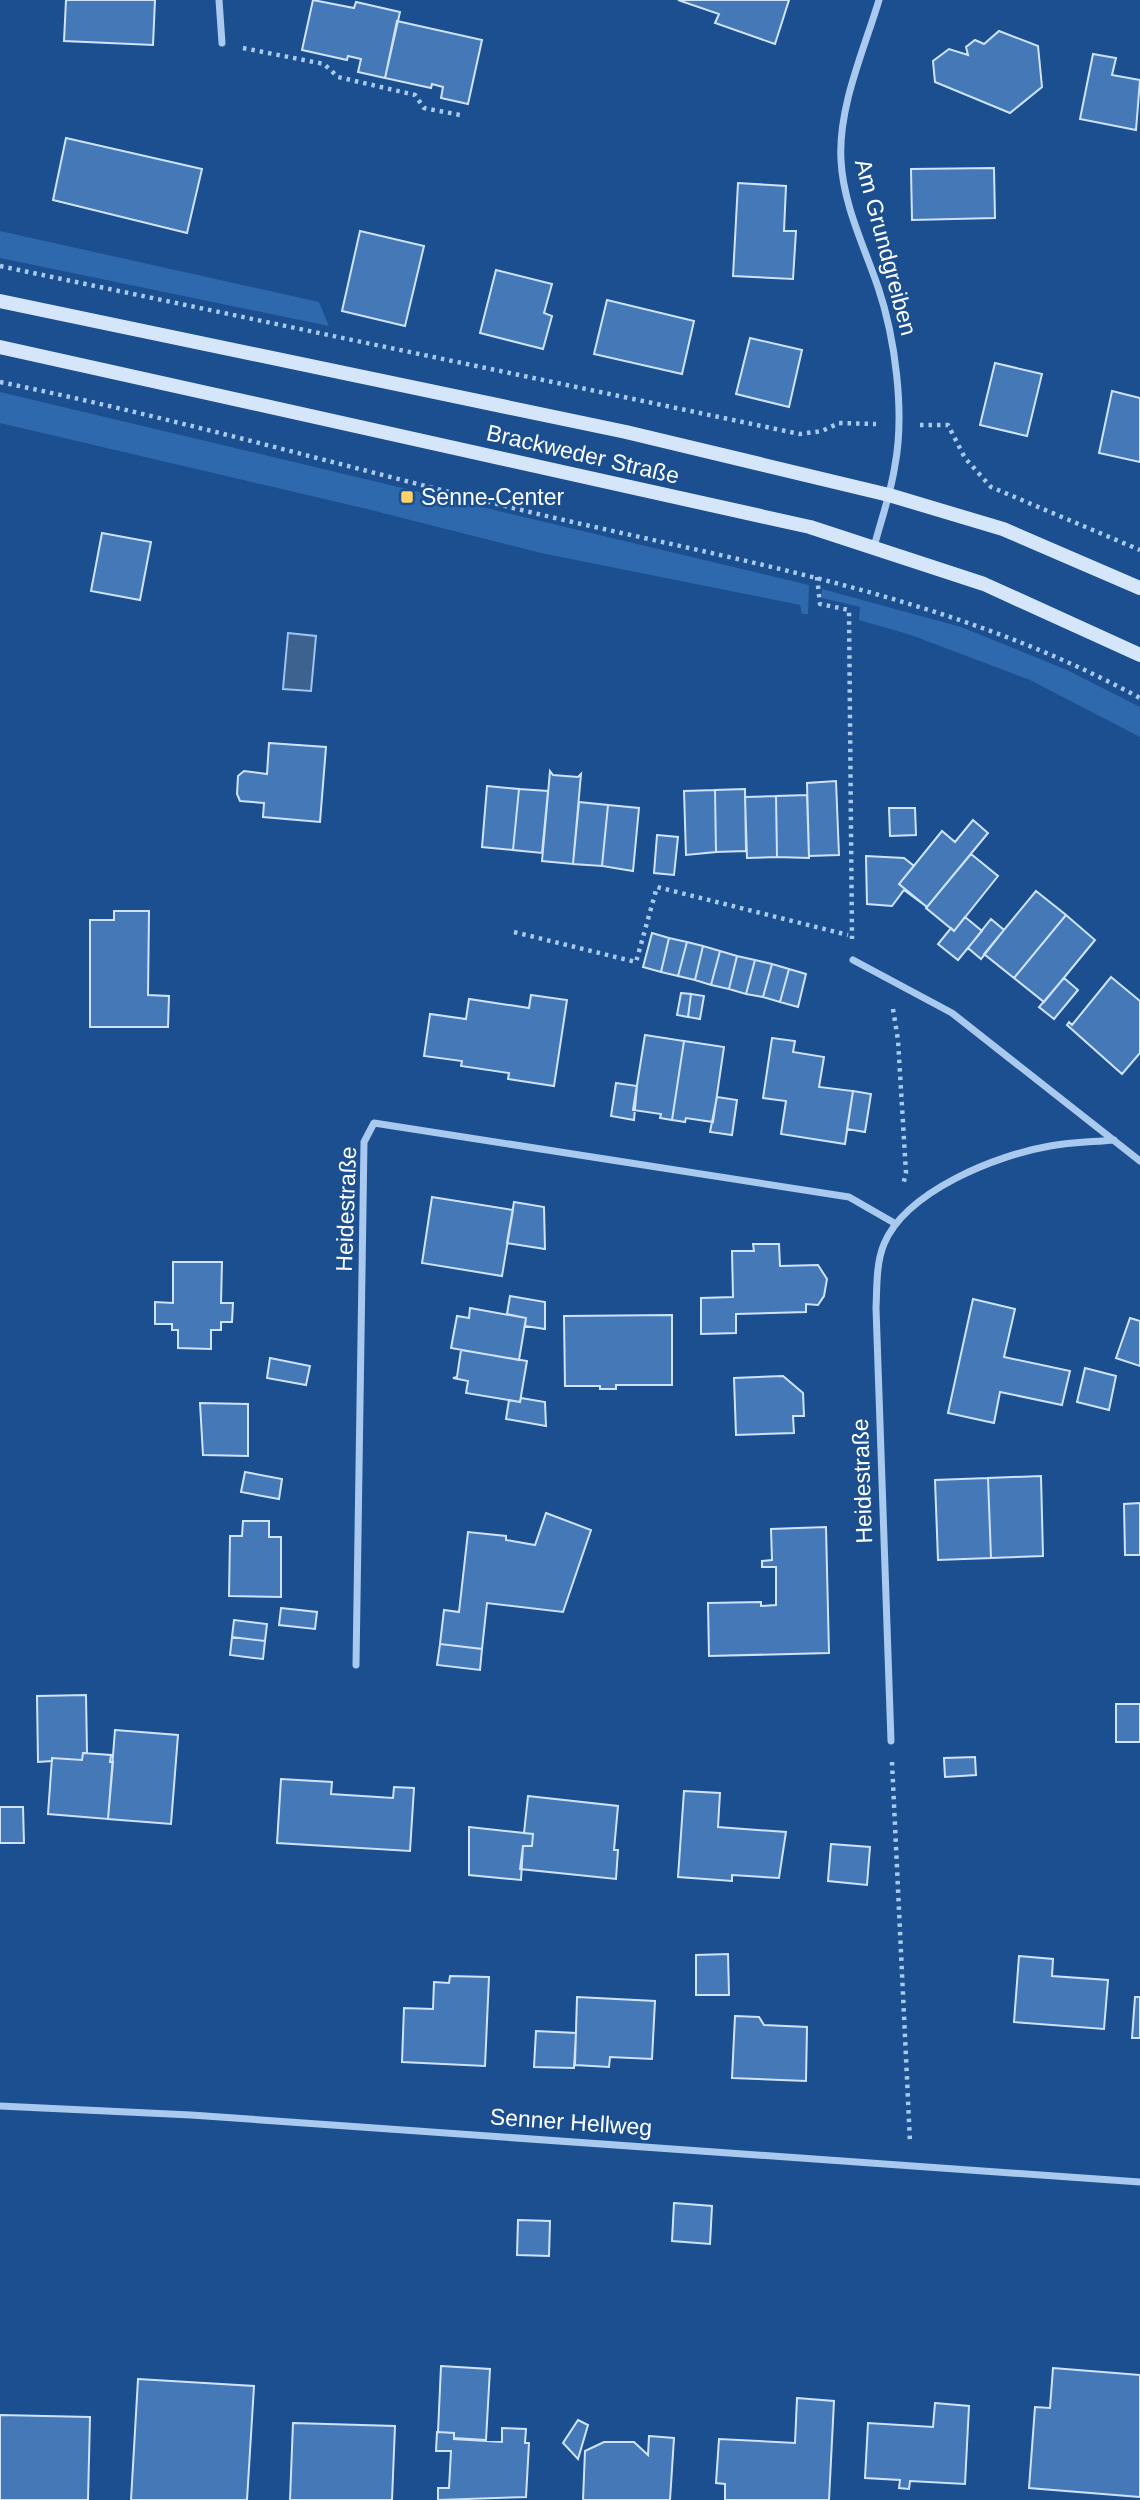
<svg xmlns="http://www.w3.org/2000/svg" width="1140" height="2500" viewBox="0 0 1140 2500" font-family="Helvetica,sans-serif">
	<rect width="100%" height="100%" fill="#1b4f8f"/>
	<!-- green -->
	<path fill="#2e69ad" d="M 0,231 L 319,302 L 329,326 L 0,258 Z
		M 0,392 L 809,585 L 808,614 L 802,614 L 800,605 L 541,553 L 367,509 L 0,423 Z
		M 822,589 L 961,627 L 1067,670 L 1140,707 L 1140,737 L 1030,680 L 911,635 L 859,620 L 860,607 L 822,598 Z"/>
	<!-- water -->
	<path fill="#3c6290" stroke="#9cc4f0" stroke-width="2" d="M 288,633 L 316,636 L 311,691 L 283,689 Z"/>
	<!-- building -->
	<path fill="#4478b7" stroke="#cfe3fa" stroke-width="2" d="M 66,0 L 155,0 L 153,45 L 64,41 Z
		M 313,0 L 354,8 L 356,2 L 400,12 L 385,78 L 358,72 L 361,59 L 348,56 L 347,60 L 302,50 Z
		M 678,0 L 789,0 L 775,44 L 715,23 L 719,14 Z
		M 397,21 L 482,40 L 468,104 L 441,98 L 443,87 L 432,84 L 431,88 L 385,78 Z
		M 999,31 L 1038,46 L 1042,87 L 1010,113 L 935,82 L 933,61 L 949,49 L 968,55 L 966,47 L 975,40 L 984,44 Z
		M 1093,54 L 1116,58 L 1112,75 L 1140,80 L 1136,130 L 1080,119 Z
		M 66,138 L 202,169 L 187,233 L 53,200 Z
		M 994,168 L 995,218 L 912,220 L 911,169 Z
		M 738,183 L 786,186 L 784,231 L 796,231 L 793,279 L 733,276 Z
		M 360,231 L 424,246 L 405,326 L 342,311 Z
		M 496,270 L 552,284 L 544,313 L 552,316 L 543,349 L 480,333 Z
		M 607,300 L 694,321 L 682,374 L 594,354 Z
		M 750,338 L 802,350 L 789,407 L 736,394 Z
		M 995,363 L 1042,374 L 1027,436 L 980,425 Z
		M 1112,391 L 1140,398 L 1140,462 L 1099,453 Z
		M 102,533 L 151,542 L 140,600 L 91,591 Z
		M 269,743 L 326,747 L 320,822 L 263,817 L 264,803 L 240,801 L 237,794 L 238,776 L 244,771 L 267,774 Z
		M 550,771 L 553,775 L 578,777 L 581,774 L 573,864 L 542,861 Z
		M 836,781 L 839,855 L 809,856 L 807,783 Z
		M 487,786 L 519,789 L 513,850 L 482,847 Z
		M 519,789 L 548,791 L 542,853 L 513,850 Z
		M 745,789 L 746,851 L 716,852 L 715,790 Z
		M 715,790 L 716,852 L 686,855 L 684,791 Z
		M 807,795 L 809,858 L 777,857 L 776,796 Z
		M 776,796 L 777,857 L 747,858 L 745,797 Z
		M 579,802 L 608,805 L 602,866 L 573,864 Z
		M 608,805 L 639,808 L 633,871 L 602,866 Z
		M 889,808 L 915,808 L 916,835 L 890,836 Z
		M 973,820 L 988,833 L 927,907 L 899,884 L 942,831 L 955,842 Z
		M 657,835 L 678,837 L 674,875 L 654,873 Z
		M 971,854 L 998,876 L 954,931 L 926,908 Z
		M 866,856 L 904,858 L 914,866 L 899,884 L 927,907 L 904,890 L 892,906 L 867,904 Z
		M 1036,891 L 1066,915 L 1014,978 L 984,954 Z
		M 114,911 L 149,911 L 148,995 L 169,996 L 168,1027 L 90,1027 L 90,920 L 114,920 Z
		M 1066,915 L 1095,940 L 1044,1002 L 1014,978 Z
		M 965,917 L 982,931 L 958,960 L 938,944 L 951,928 L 954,931 Z
		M 991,919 L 1004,930 L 981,959 L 968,948 Z
		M 652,933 L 669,938 L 661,972 L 643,967 Z
		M 669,938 L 687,942 L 678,976 L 661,972 Z
		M 687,942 L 703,946 L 695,980 L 678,976 Z
		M 703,946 L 720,951 L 711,985 L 695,980 Z
		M 720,951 L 737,956 L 729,989 L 711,985 Z
		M 737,956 L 755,960 L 746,994 L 729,989 Z
		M 755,960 L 772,964 L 763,997 L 746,994 Z
		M 772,964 L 789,969 L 780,1002 L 763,997 Z
		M 789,969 L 806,974 L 798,1007 L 780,1002 Z
		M 1111,977 L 1140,1001 L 1140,1053 L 1122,1074 L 1067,1025 L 1069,1022 L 1072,1025 Z
		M 1064,978 L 1078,990 L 1054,1019 L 1039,1007 Z
		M 681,993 L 691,994 L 688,1017 L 677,1015 Z
		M 691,994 L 704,996 L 700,1019 L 688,1017 Z
		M 531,995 L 567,1000 L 554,1086 L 508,1079 L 509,1073 L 461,1066 L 462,1061 L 424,1056 L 430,1014 L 466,1019 L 469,999 L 529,1008 Z
		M 645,1035 L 684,1041 L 672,1120 L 660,1118 L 661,1114 L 633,1110 Z
		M 772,1038 L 795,1041 L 793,1052 L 824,1057 L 819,1087 L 853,1091 L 845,1144 L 781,1134 L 786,1101 L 763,1098 Z
		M 684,1041 L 724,1047 L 713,1122 L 686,1118 L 685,1122 L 672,1120 Z
		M 616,1083 L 637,1086 L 634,1120 L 611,1116 Z
		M 853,1091 L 871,1094 L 865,1132 L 847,1129 Z
		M 717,1097 L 737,1100 L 732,1135 L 710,1132 Z
		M 432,1197 L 513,1210 L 502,1276 L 422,1263 Z
		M 514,1202 L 544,1207 L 545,1249 L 507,1243 Z
		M 753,1244 L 779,1244 L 780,1266 L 818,1265 L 827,1279 L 824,1296 L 818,1305 L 806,1304 L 806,1312 L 736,1314 L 736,1333 L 701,1334 L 701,1298 L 733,1297 L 732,1251 L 754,1251 Z
		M 173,1262 L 222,1262 L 221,1303 L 233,1303 L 232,1322 L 221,1322 L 221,1330 L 211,1330 L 211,1349 L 178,1348 L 178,1330 L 172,1330 L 172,1324 L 155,1324 L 155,1302 L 173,1303 Z
		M 510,1296 L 545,1302 L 545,1329 L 525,1326 L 526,1318 L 507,1314 Z
		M 973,1299 L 1015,1309 L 1004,1357 L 1070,1371 L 1062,1405 L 1000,1392 L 994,1423 L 948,1413 Z
		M 470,1308 L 526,1318 L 519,1360 L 451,1348 L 457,1316 L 469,1318 Z
		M 672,1315 L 672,1385 L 616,1385 L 616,1389 L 600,1389 L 600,1386 L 565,1386 L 564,1316 Z
		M 1130,1318 L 1140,1321 L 1140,1366 L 1116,1358 Z
		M 461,1350 L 527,1361 L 520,1402 L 466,1393 L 468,1381 L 453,1378 L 457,1377 Z
		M 270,1358 L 310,1366 L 306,1385 L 267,1378 Z
		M 1085,1368 L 1116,1376 L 1109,1410 L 1077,1402 Z
		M 783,1376 L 803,1393 L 804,1416 L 793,1416 L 794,1433 L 736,1435 L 734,1378 Z
		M 521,1398 L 545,1402 L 546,1426 L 506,1419 L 509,1400 L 520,1402 Z
		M 200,1403 L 248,1404 L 248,1456 L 203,1455 Z
		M 245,1472 L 282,1479 L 279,1499 L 241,1492 Z
		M 1041,1476 L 1043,1556 L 991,1558 L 988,1478 Z
		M 988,1478 L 991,1558 L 938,1560 L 935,1480 Z
		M 1140,1503 L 1140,1555 L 1125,1555 L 1124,1504 Z
		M 546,1513 L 591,1530 L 563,1612 L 487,1603 L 482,1649 L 440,1644 L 444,1610 L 459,1612 L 468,1532 L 506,1536 L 506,1540 L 535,1545 Z
		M 243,1521 L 269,1521 L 269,1537 L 281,1537 L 281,1597 L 229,1596 L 230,1536 L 242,1536 Z
		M 826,1527 L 829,1653 L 709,1656 L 708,1603 L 761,1602 L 761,1606 L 776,1605 L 776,1567 L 762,1567 L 762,1561 L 772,1560 L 771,1529 Z
		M 281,1608 L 317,1612 L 315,1629 L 279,1625 Z
		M 234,1620 L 267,1624 L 265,1641 L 232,1637 Z
		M 232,1637 L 265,1641 L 263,1659 L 230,1655 Z
		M 440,1644 L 482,1649 L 480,1670 L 437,1665 Z
		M 86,1695 L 87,1753 L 83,1753 L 82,1760 L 52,1758 L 52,1761 L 38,1762 L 37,1696 Z
		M 1116,1704 L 1140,1704 L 1140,1742 L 1116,1742 Z
		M 115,1730 L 178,1735 L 171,1824 L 108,1819 Z
		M 83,1753 L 111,1755 L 110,1762 L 113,1762 L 108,1819 L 48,1814 L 52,1758 L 82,1760 Z
		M 975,1757 L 976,1775 L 945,1777 L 944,1758 Z
		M 281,1779 L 332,1782 L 331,1794 L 393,1798 L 394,1787 L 414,1788 L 410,1851 L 277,1843 Z
		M 684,1791 L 720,1793 L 718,1827 L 786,1832 L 779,1878 L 732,1875 L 732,1881 L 678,1877 Z
		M 528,1796 L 618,1806 L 614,1850 L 618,1850 L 616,1879 L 520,1869 L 523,1846 L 532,1846 L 533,1834 L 524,1833 Z
		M 0,1807 L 23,1807 L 24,1843 L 0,1843 Z
		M 469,1827 L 533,1834 L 532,1846 L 523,1846 L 521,1880 L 469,1875 Z
		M 831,1844 L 870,1847 L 867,1885 L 828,1881 Z
		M 728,1954 L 729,1995 L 696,1995 L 696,1955 Z
		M 1019,1956 L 1053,1959 L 1052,1976 L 1108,1980 L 1104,2029 L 1014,2022 Z
		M 450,1976 L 489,1977 L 485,2066 L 402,2062 L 404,2008 L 433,2009 L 434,1982 L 449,1983 Z
		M 577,1997 L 655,2001 L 652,2059 L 610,2057 L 609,2067 L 575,2065 Z
		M 1135,1997 L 1140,1997 L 1140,2038 L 1132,2038 Z
		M 735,2016 L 759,2017 L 764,2025 L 807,2027 L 806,2081 L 732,2078 Z
		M 536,2031 L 576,2033 L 574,2068 L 534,2067 Z
		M 674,2203 L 712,2206 L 710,2244 L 672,2241 Z
		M 518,2220 L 550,2221 L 549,2256 L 517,2255 Z
		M 441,2366 L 490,2369 L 486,2440 L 454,2438 L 454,2433 L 438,2432 Z
		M 1053,2368 L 1140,2375 L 1140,2497 L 1029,2488 L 1035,2407 L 1050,2408 Z
		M 138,2379 L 254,2386 L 247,2500 L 131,2500 Z
		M 797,2398 L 834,2401 L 829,2500 L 725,2500 L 725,2484 L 716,2483 L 719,2439 L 795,2443 Z
		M 935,2403 L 969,2406 L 965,2484 L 910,2481 L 909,2489 L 899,2488 L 900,2480 L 865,2478 L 868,2423 L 933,2427 Z
		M 0,2415 L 90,2417 L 88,2500 L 0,2500 Z
		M 578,2420 L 588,2425 L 578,2459 L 563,2443 Z
		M 293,2423 L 395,2426 L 392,2500 L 290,2500 Z
		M 502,2428 L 526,2429 L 525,2443 L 529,2443 L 526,2497 L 438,2500 L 438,2488 L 449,2488 L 451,2451 L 436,2451 L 437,2432 L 454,2433 L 454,2439 L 502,2442 Z
		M 649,2436 L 674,2438 L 670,2500 L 583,2500 L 585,2451 L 604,2442 L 634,2442 L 648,2455 Z"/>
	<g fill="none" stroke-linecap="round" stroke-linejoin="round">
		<!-- path -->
		<path stroke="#a9c9ee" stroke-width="4.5" stroke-dasharray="3.5 5" stroke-linecap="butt" d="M 243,48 L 324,64 L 338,77 L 415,95 L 424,108 L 460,115
			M 0,266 L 800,434 L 822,431 L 839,423 L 876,424
			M 0,382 C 181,419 359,471 538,514 C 743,562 953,596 1140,698
			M 920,425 L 948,425 L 965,458 L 991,487 L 1140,550
			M 817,577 L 820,604 L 849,610 L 852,939
			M 514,932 L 636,962 L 657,887 L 848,935
			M 893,1009 L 898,1040 L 906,1173 L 903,1185
			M 892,1762 L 910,2142"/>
		<!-- street -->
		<path stroke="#a9c9ee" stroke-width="7" d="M 219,0 L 222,43
			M 874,547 C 881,520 891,493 895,465 C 905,412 895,337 878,287 C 864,246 843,204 841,160 C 838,107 864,50 879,0
			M 853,960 L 952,1013 L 1140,1161
			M 356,1665 L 364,1142 L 374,1123 L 849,1197 L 896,1224
			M 891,1741 L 876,1308 C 877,1287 876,1263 884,1244 C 906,1191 997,1155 1050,1146 C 1071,1142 1093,1142 1114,1140
			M 0,2106 L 191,2115 L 1140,2182"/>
		<!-- secondary -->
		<path stroke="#d6e6fa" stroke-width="14" d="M 0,301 L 626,432 L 889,495 L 1003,529 L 1140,588
			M 0,347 L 810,527 L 984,584 L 1140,655"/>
	</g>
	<!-- markers -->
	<rect fill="#ffd166" stroke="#1b4f8f" stroke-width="2.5" x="400" y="490" width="14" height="14" rx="3.5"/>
	<g text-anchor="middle" stroke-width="5" stroke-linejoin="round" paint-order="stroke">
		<!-- street labels -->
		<g font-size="23" fill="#fff" stroke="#1b4f8f">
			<text transform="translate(886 247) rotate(75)" y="8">Am Grundgreiben</text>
			<text transform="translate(583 454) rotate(13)" y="8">Brackweder Straße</text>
			<text transform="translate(346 1209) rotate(-88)" y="8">Heidestraße</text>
			<text transform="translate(862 1481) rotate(-92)" y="8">Heidestraße</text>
			<text transform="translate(571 2122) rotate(4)" y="8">Senner Hellweg</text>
		</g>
		<!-- poi labels -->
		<g font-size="23" fill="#fff" stroke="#1b4f8f" text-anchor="start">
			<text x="421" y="505">Senne-Center</text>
		</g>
	</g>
</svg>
